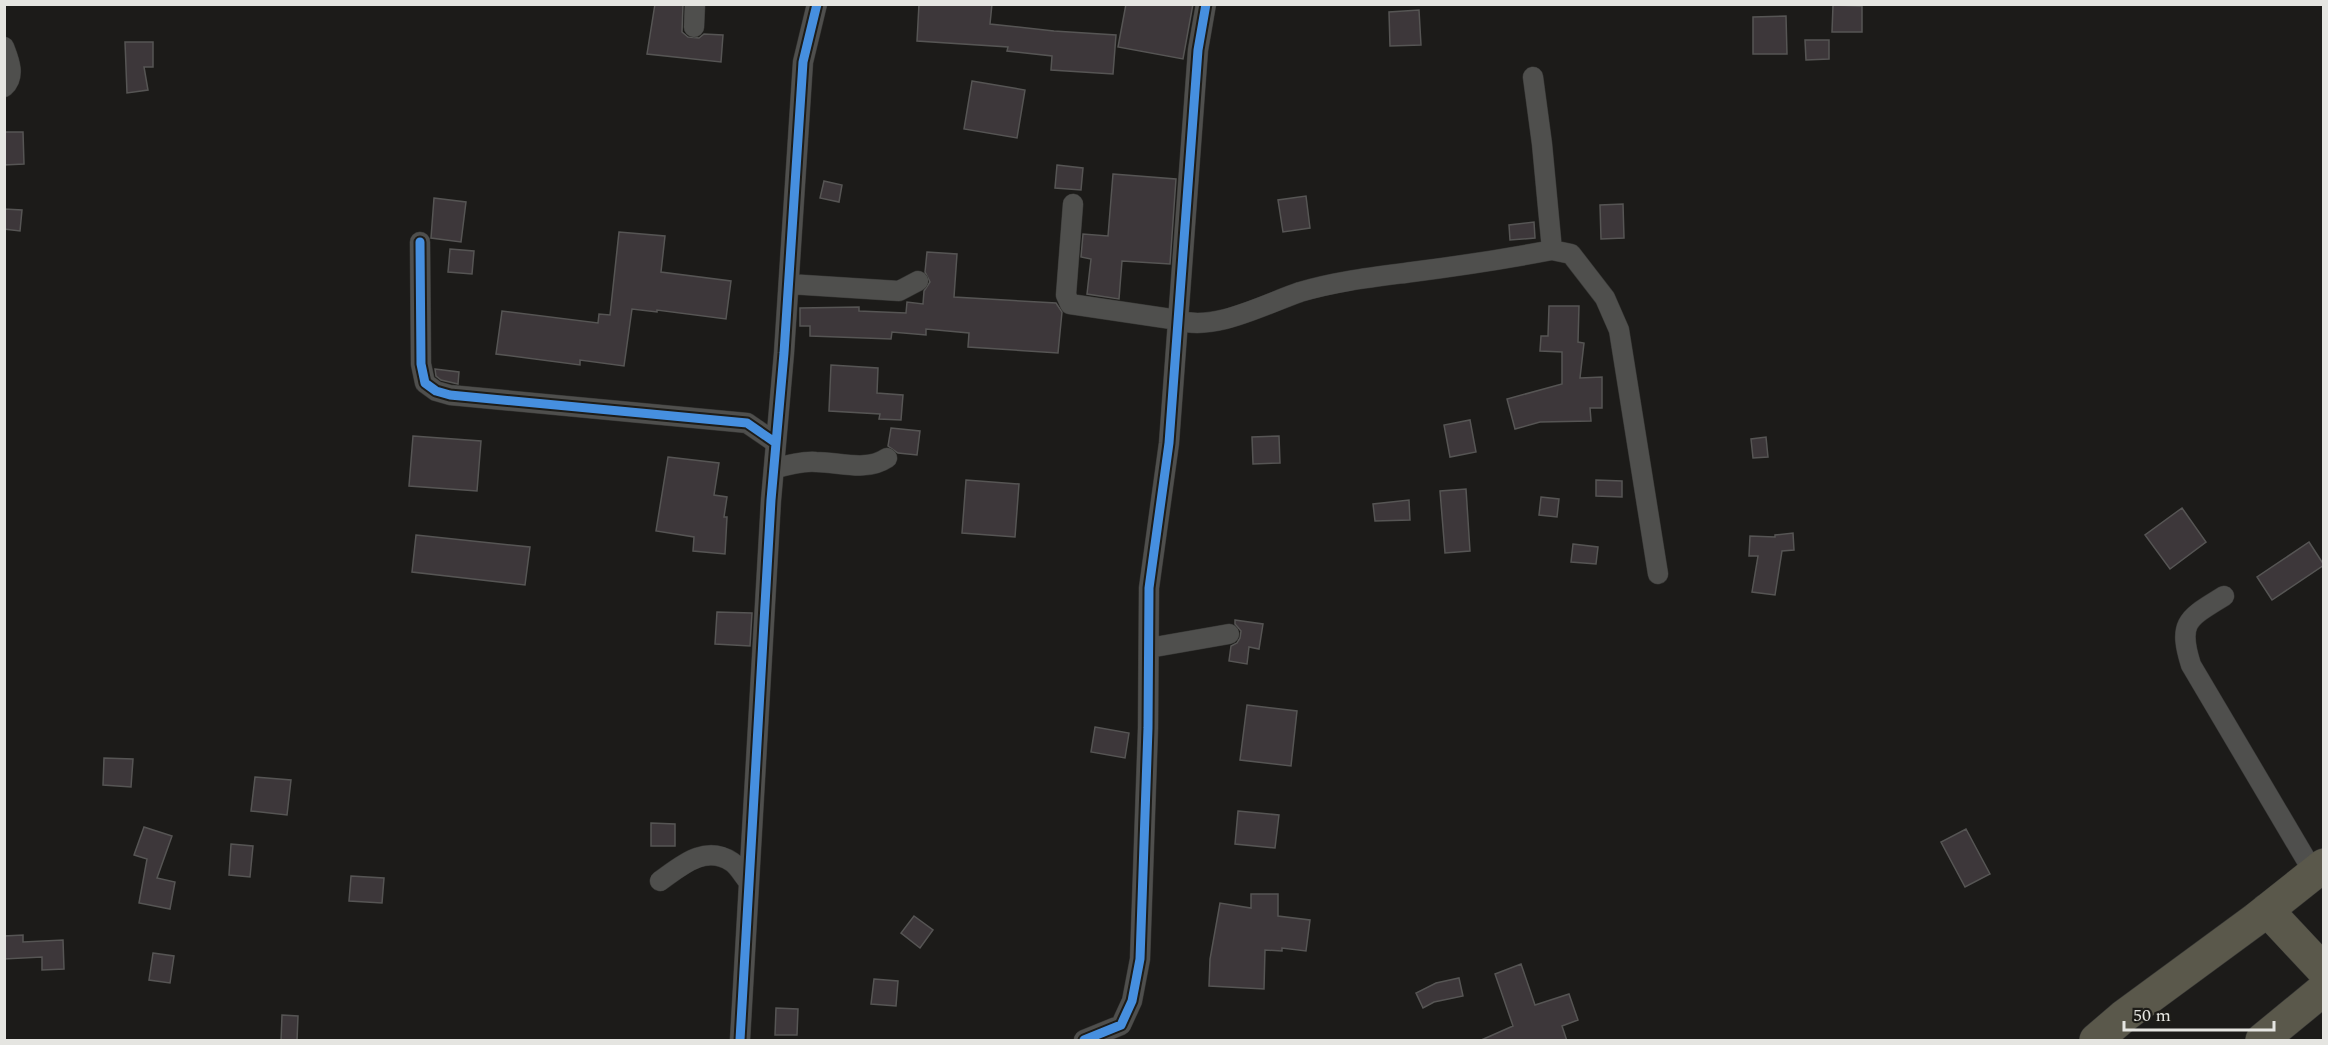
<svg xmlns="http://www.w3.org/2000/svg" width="2328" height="1045" viewBox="0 0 2328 1045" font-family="Spectral,serif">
	<rect width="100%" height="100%" fill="#1c1b19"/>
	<!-- building -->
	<path fill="#3d373a" stroke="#565554" stroke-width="1.5" d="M 655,4 L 683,4 L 682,32 L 688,37 L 699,38 L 704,34 L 723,35 L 721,62 L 647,54 Z
		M 919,4 L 992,4 L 990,24 L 1054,31 L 1116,35 L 1113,74 L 1051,70 L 1052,56 L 1007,51 L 1008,47 L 917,41 Z
		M 1126,4 L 1193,4 L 1183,59 L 1118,47 Z
		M 1833,5 L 1862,6 L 1862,32 L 1832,32 Z
		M 1419,10 L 1421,45 L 1390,46 L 1389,12 Z
		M 1786,16 L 1787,54 L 1753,54 L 1753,17 Z
		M 1805,40 L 1829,40 L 1829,59 L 1806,60 Z
		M 125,42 L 153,42 L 153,67 L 144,67 L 148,90 L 127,93 Z
		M 972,81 L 1025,90 L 1017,138 L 964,129 Z
		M 4,132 L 23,132 L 24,164 L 4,165 Z
		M 1057,165 L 1083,168 L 1081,190 L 1055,188 Z
		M 1113,174 L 1176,179 L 1170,264 L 1122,261 L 1119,299 L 1087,294 L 1091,259 L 1081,257 L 1083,234 L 1108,236 Z
		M 824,181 L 842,185 L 839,202 L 820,198 Z
		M 1306,196 L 1310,228 L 1283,232 L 1278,200 Z
		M 434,198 L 466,202 L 461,242 L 431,238 Z
		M 1623,204 L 1624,238 L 1601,239 L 1600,205 Z
		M 4,209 L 22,210 L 20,231 L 4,229 Z
		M 1534,222 L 1535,238 L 1510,240 L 1509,225 Z
		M 619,232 L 665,236 L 661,272 L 731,281 L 726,319 L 657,310 L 657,312 L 632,309 L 624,366 L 580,360 L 580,365 L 496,354 L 502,311 L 598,323 L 599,314 L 610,315 Z
		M 450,249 L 474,251 L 472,274 L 448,272 Z
		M 927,252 L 957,254 L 954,297 L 1056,303 L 1062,312 L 1058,353 L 968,347 L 969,333 L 926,329 L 926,335 L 892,332 L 891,339 L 810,336 L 810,326 L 800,326 L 800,308 L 859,307 L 859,311 L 906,313 L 907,302 L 923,304 L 924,291 L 930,282 L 925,272 Z
		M 1549,306 L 1579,306 L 1578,342 L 1584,343 L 1580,378 L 1602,377 L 1602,408 L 1590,408 L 1591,421 L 1540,422 L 1515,429 L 1507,399 L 1562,384 L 1562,352 L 1540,351 L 1541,336 L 1548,336 Z
		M 831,365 L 878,368 L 877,393 L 903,395 L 901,420 L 879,419 L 880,414 L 829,411 Z
		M 435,369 L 459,372 L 458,384 L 441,380 L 436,376 Z
		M 1470,420 L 1476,452 L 1450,457 L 1444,425 Z
		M 891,428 L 920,431 L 917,455 L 898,453 L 888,446 Z
		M 413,436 L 481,441 L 477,491 L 409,486 Z
		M 1279,436 L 1280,463 L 1253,464 L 1252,437 Z
		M 1766,437 L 1768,457 L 1753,458 L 1751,439 Z
		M 668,457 L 719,463 L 714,495 L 727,497 L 724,517 L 727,517 L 725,554 L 693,551 L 694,537 L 656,531 Z
		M 966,480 L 1019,484 L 1015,537 L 962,533 Z
		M 1596,480 L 1622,481 L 1622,497 L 1596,496 Z
		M 1466,489 L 1470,551 L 1445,553 L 1440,491 Z
		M 1541,497 L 1559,499 L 1557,517 L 1539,515 Z
		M 1409,500 L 1410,520 L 1375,521 L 1373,504 Z
		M 2182,508 L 2206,542 L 2170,569 L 2145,535 Z
		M 1793,533 L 1794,550 L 1782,551 L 1775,595 L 1752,592 L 1758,556 L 1749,556 L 1750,536 L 1775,537 L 1775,535 Z
		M 416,535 L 530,547 L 525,585 L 412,572 Z
		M 2309,542 L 2324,565 L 2272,600 L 2257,577 Z
		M 1573,544 L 1598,547 L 1596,564 L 1571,562 Z
		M 717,612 L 752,613 L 750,646 L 715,644 Z
		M 1235,620 L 1263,624 L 1259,649 L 1249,647 L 1247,664 L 1229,661 L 1231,646 L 1237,643 L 1240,638 L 1241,631 L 1235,624 Z
		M 1247,705 L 1297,711 L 1291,766 L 1240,760 Z
		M 1095,727 L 1129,733 L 1125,758 L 1091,752 Z
		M 104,758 L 133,759 L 131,787 L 103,785 Z
		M 255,777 L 291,780 L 287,815 L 251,811 Z
		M 1238,811 L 1279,815 L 1275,848 L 1235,844 Z
		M 651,823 L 675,824 L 675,846 L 651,846 Z
		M 144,827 L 172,836 L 157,878 L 175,882 L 170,909 L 139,903 L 147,859 L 134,855 Z
		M 1966,829 L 1990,874 L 1965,887 L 1941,842 Z
		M 231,844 L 253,846 L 250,877 L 229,875 Z
		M 351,876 L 384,878 L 382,903 L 349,901 Z
		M 1251,894 L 1278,894 L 1278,916 L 1310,920 L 1306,951 L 1282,948 L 1282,951 L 1265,950 L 1264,989 L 1209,986 L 1210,959 L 1220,903 L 1251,908 Z
		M 914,916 L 933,930 L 920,948 L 901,933 Z
		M 23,935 L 23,942 L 63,940 L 64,969 L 42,970 L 42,957 L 4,959 L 4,936 Z
		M 153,953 L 174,956 L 170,983 L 149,980 Z
		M 1521,964 L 1535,1005 L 1569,994 L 1578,1020 L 1562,1026 L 1567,1041 L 1479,1041 L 1513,1026 L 1495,974 Z
		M 1459,978 L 1463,996 L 1434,1002 L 1423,1008 L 1416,993 L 1436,983 Z
		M 874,979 L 898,981 L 896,1006 L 871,1004 Z
		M 776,1008 L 798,1009 L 797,1035 L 775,1035 Z
		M 282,1015 L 298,1016 L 297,1041 L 281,1041 Z"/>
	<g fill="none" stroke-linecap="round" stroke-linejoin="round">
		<!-- street casing -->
		<g stroke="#363634" stroke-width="21">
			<path id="street" d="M 694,27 L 695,4
				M 4,47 C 9,60 16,76 4,87
				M 1073,204 L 1066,295 L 1070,304 L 1178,320 C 1214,332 1265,304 1300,292 C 1337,281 1374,277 1412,272 C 1459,266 1505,259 1552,250 L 1542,144 L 1533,77
				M 420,242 L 421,364 L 425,383 L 436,391 L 450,395 L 747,423 L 776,443
				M 1552,250 L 1571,254 L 1605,298 L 1619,330 L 1658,574
				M 789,284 L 899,291 L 918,281
				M 774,469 C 787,465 802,461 816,462 C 840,462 866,472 887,458
				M 2224,596 C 2189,618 2177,621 2191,665 L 2314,873
				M 1149,648 L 1229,634
				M 660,881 C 681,866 705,844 732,862 C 738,866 743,875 748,881
				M 740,1040 L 771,500 L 784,353 L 803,62 L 817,4
				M 1084,1040 L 1121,1025 L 1132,1001 L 1140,959 L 1148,728 L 1149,588 L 1169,443 L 1198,50 L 1206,4"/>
		</g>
		<!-- highway casing -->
		<g stroke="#363634" stroke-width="34">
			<path id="highway" d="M 2267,910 L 2324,971
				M 2096,1040 L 2124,1016 L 2256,919 L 2324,865
				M 2262,1040 L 2324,989"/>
		</g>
		<!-- street -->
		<use href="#street" stroke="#4f4f4d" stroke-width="20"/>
		<!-- highway -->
		<use href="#highway" stroke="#5a584b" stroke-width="33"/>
		<!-- cycleway casing -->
		<g stroke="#1d1c18" stroke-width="13">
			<path id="cycleway" d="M 420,242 L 421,364 L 425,383 L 436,391 L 450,395 L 747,423 L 776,443
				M 740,1040 L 771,500 L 784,353 L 803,62 L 817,4
				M 1084,1040 L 1121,1025 L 1132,1001 L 1140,959 L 1148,728 L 1149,588 L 1169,443 L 1198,50 L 1206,4"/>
		</g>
		<!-- cycleway -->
		<use href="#cycleway" stroke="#468fdf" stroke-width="9"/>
	</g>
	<!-- border -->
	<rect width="2328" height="1045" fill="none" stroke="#e5e5e1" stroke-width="12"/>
	<!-- scale -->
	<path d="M2124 1021v9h150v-9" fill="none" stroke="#e5e5e1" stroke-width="3"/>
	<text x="2133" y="1021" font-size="18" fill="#e5e5e1" stroke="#1d1c18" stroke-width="4.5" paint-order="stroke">50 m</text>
</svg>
